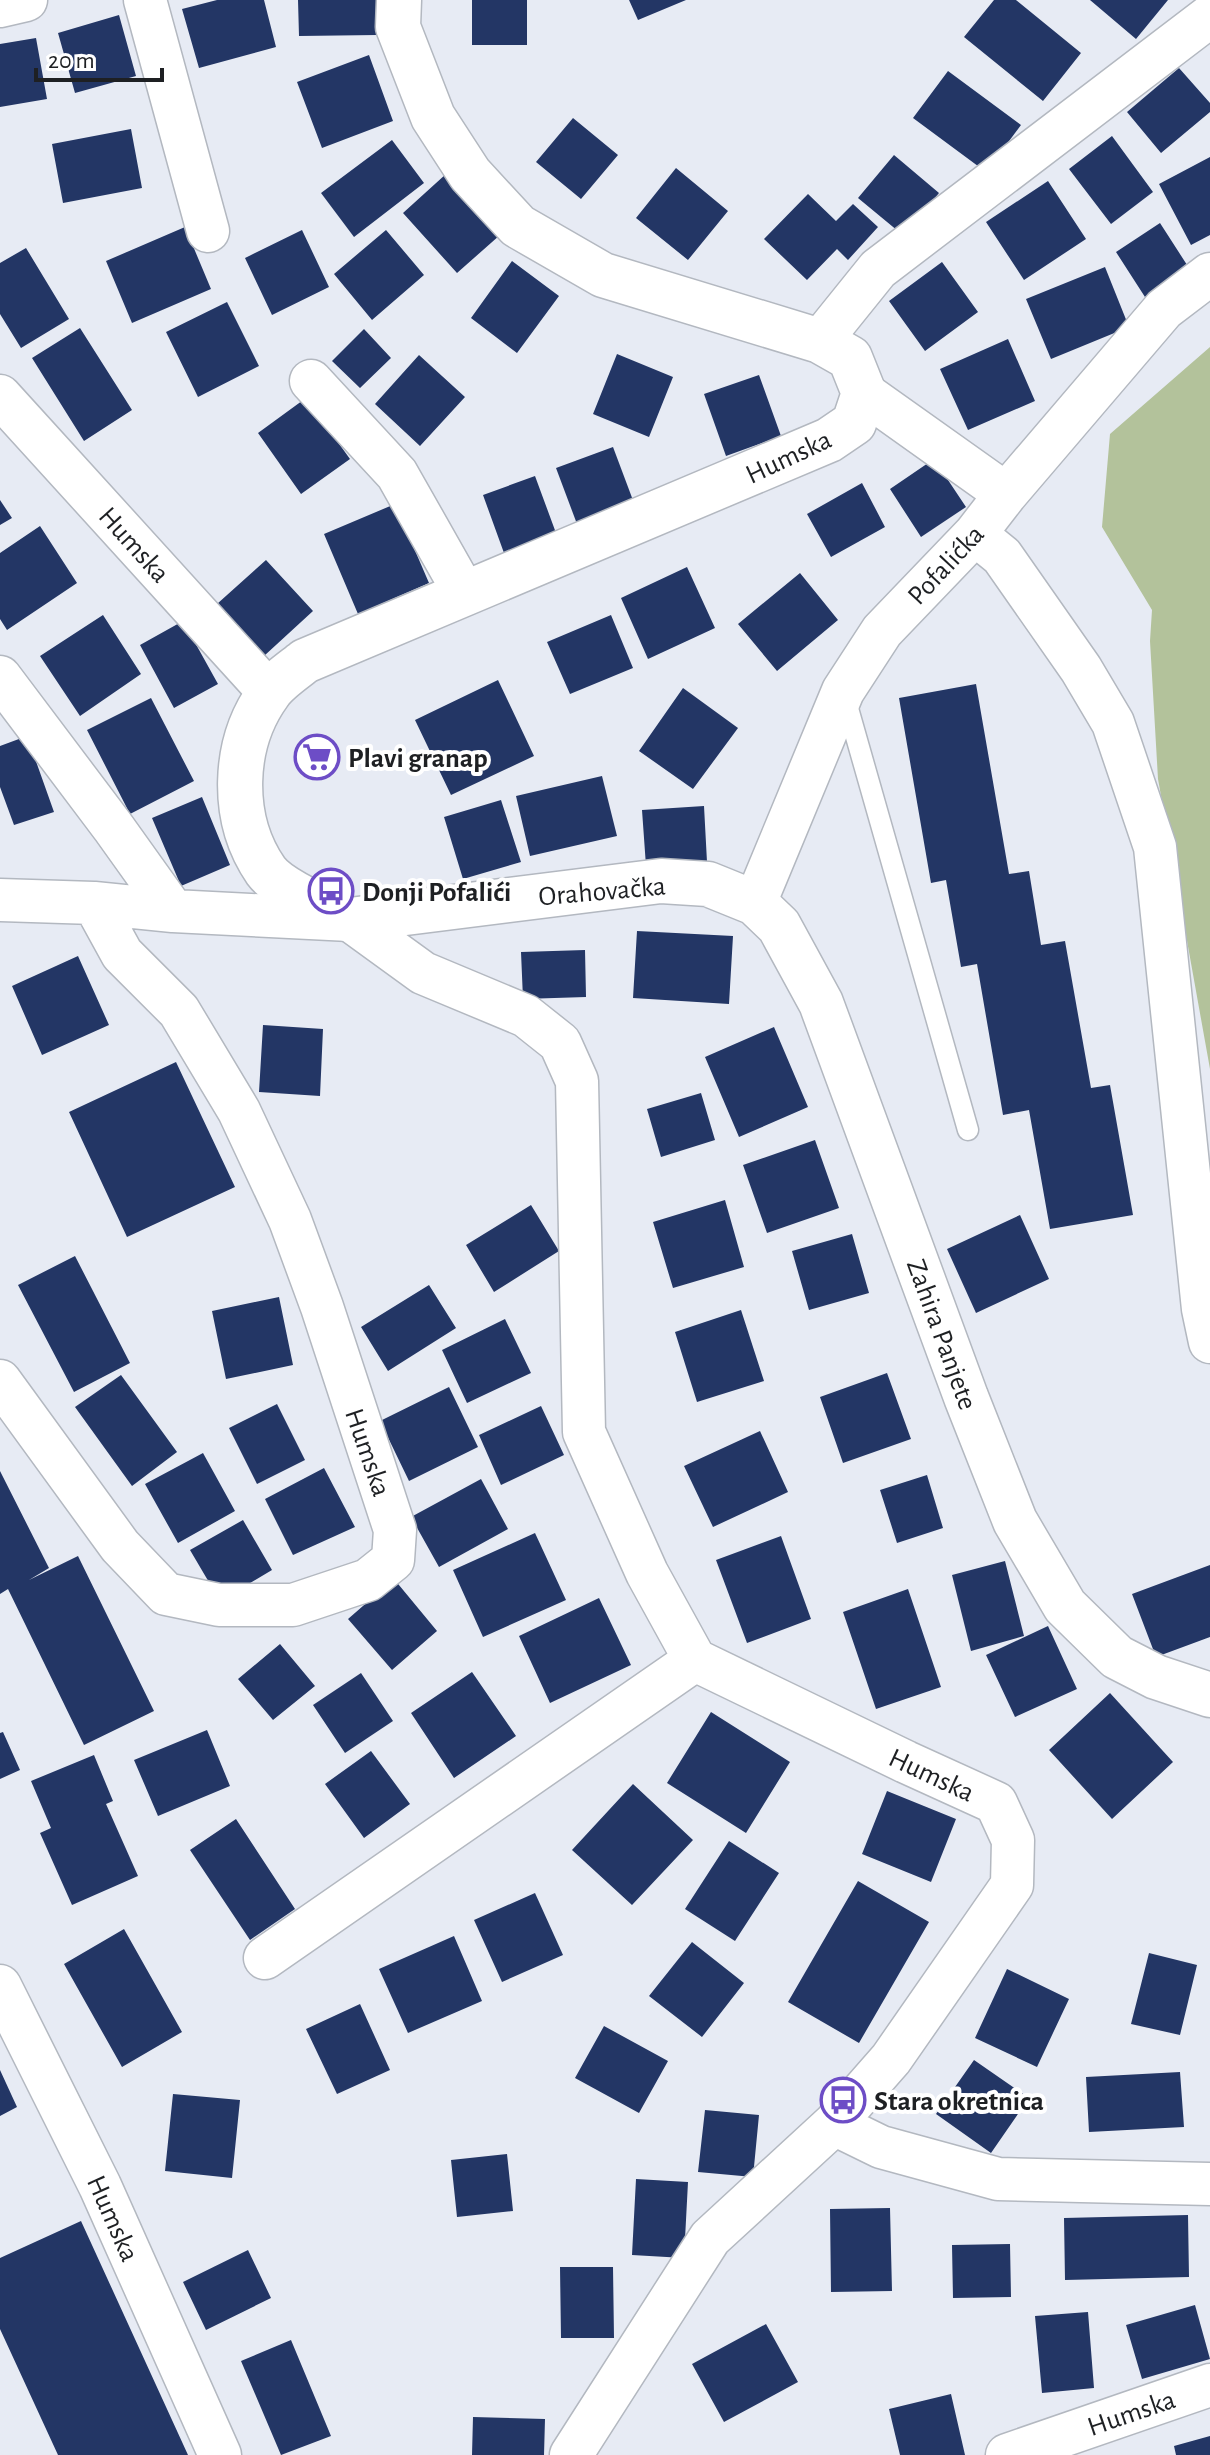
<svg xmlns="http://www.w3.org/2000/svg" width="1210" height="2455" viewBox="0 0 1210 2455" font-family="'Alegreya Sans',sans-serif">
	<rect width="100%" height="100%" fill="#e7ebf4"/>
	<!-- green -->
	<path fill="#b3c29b" d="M 1210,347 L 1210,1069 L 1158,779 L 1150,641 L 1152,610 L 1102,527 L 1110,434 Z"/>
	<!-- building -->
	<path fill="#233665" d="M 217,0 L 264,0 L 276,47 L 199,68 L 182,9 Z
		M 298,0 L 376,0 L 377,35 L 299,36 Z
		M 472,0 L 527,0 L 527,45 L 472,45 Z
		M 629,0 L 686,0 L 638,20 Z
		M 994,0 L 1016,0 L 1081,53 L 1043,101 L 964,37 Z
		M 1090,0 L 1168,0 L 1136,39 Z
		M 119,15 L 136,76 L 75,93 L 58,33 Z
		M 36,38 L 47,99 L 0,107 L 0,44 Z
		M 369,55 L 393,121 L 322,148 L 297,82 Z
		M 1179,68 L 1210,103 L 1210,112 L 1161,153 L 1127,112 Z
		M 948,71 L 1021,125 L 986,172 L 913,118 Z
		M 573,118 L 618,155 L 581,199 L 536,162 Z
		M 131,129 L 142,188 L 63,203 L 52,144 Z
		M 1112,136 L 1153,192 L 1111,224 L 1069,169 Z
		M 392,140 L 424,183 L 354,237 L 321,193 Z
		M 894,155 L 939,193 L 904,236 L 858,198 Z
		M 1210,157 L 1210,235 L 1191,245 L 1159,184 Z
		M 676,168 L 728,211 L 688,260 L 636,218 Z
		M 446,174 L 500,235 L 457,273 L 403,213 Z
		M 1048,181 L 1086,239 L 1024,280 L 986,222 Z
		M 808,194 L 836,221 L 853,204 L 878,227 L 848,260 L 837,249 L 807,280 L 764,239 Z
		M 1160,223 L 1189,268 L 1145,297 L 1116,252 Z
		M 185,227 L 211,289 L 132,323 L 106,261 Z
		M 302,230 L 329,287 L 272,315 L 245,258 Z
		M 386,230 L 424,275 L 372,320 L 334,274 Z
		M 26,248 L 69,319 L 21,348 L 0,314 L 0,263 Z
		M 512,261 L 559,296 L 517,353 L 471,318 Z
		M 942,262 L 978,312 L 925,351 L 889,301 Z
		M 1105,267 L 1129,327 L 1051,359 L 1026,299 Z
		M 227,302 L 259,366 L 198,397 L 166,332 Z
		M 80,328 L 132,410 L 84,441 L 32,358 Z
		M 364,329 L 391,358 L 360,388 L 332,361 Z
		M 1008,339 L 1035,401 L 968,430 L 940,369 Z
		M 617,354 L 673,377 L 649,437 L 593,414 Z
		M 419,355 L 465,397 L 420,446 L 375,404 Z
		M 759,375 L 781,436 L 726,456 L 704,394 Z
		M 306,398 L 350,459 L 301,494 L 258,433 Z
		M 613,447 L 634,503 L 577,524 L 556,468 Z
		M 934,459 L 966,507 L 921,537 L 890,489 Z
		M 535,476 L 556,533 L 504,553 L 483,495 Z
		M 862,483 L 885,527 L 831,557 L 807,514 Z
		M 0,500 L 12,518 L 0,525 Z
		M 395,504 L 429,583 L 358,614 L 324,534 Z
		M 40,526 L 77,583 L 7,630 L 0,619 L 0,553 Z
		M 266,560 L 313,611 L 264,656 L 217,604 Z
		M 687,567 L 715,628 L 648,659 L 621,598 Z
		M 800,573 L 838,620 L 777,671 L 738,624 Z
		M 103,615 L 141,674 L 80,716 L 40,656 Z
		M 611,615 L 633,668 L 570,694 L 547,642 Z
		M 183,621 L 218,684 L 174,708 L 140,645 Z
		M 498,680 L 534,756 L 451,795 L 415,720 Z
		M 976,684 L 1009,874 L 1029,871 L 1041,945 L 1065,941 L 1091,1088 L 1110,1085 L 1133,1215 L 1050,1229 L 1029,1110 L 1003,1115 L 977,964 L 961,967 L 946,880 L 931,883 L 899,698 Z
		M 683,688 L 738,728 L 693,789 L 639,751 Z
		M 151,698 L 194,781 L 130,814 L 87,730 Z
		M 27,736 L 54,812 L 14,825 L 0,787 L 0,746 Z
		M 602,776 L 617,836 L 530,856 L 516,796 Z
		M 202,797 L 230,865 L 181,886 L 152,818 Z
		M 501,800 L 521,862 L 463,879 L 444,817 Z
		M 704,806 L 707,862 L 646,866 L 642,810 Z
		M 637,931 L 733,936 L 729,1004 L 633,998 Z
		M 585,950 L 586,997 L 523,999 L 521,952 Z
		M 78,956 L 109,1025 L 42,1055 L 12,986 Z
		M 263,1025 L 323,1029 L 320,1096 L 259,1092 Z
		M 774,1027 L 808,1107 L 739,1137 L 705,1057 Z
		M 176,1062 L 235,1187 L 127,1237 L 69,1112 Z
		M 701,1093 L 715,1140 L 661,1157 L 647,1109 Z
		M 815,1140 L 839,1208 L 767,1233 L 743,1165 Z
		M 725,1200 L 744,1267 L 673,1288 L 653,1222 Z
		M 531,1205 L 559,1251 L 494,1292 L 466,1245 Z
		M 1020,1215 L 1049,1279 L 976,1313 L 947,1249 Z
		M 852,1234 L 869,1293 L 809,1310 L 792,1251 Z
		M 75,1256 L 130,1363 L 74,1392 L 18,1285 Z
		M 429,1285 L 456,1328 L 388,1371 L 361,1327 Z
		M 279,1297 L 293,1365 L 226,1379 L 212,1311 Z
		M 741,1310 L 764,1381 L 697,1402 L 675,1332 Z
		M 505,1319 L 531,1373 L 467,1403 L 442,1350 Z
		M 887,1373 L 911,1439 L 843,1463 L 820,1397 Z
		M 121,1375 L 177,1452 L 132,1486 L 75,1407 Z
		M 449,1387 L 478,1447 L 409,1481 L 380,1421 Z
		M 277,1404 L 305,1460 L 257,1484 L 229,1428 Z
		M 541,1406 L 564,1455 L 501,1485 L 479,1435 Z
		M 760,1431 L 788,1492 L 713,1527 L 684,1466 Z
		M 203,1453 L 235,1511 L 178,1543 L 145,1484 Z
		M 324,1468 L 355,1527 L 293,1555 L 265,1499 Z
		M 0,1471 L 49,1568 L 29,1580 L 78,1556 L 154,1711 L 84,1745 L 8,1589 L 0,1594 Z
		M 927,1475 L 943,1528 L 897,1543 L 880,1490 Z
		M 481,1479 L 508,1529 L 439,1567 L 411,1517 Z
		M 243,1520 L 272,1570 L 220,1601 L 190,1550 Z
		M 535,1533 L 566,1600 L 483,1637 L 453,1570 Z
		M 781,1536 L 811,1619 L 747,1643 L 716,1560 Z
		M 1005,1561 L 1024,1636 L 971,1651 L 952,1575 Z
		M 1210,1565 L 1210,1637 L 1156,1657 L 1132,1594 Z
		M 394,1579 L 437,1631 L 392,1670 L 348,1619 Z
		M 908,1589 L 941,1687 L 876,1709 L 843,1612 Z
		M 599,1598 L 631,1665 L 550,1703 L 519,1636 Z
		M 1048,1626 L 1077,1689 L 1015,1717 L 986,1655 Z
		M 280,1644 L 315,1686 L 273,1720 L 238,1679 Z
		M 472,1672 L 516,1736 L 454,1778 L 411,1713 Z
		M 361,1673 L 393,1721 L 345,1753 L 313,1705 Z
		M 1110,1693 L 1173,1762 L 1112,1819 L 1049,1750 Z
		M 711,1712 L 790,1762 L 746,1833 L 667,1783 Z
		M 207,1730 L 230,1786 L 158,1816 L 134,1760 Z
		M 3,1732 L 20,1770 L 0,1779 L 0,1733 Z
		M 371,1751 L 410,1804 L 364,1838 L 325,1784 Z
		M 94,1755 L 113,1801 L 106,1804 L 138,1876 L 72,1905 L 40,1833 L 51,1828 L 31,1781 Z
		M 633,1784 L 693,1840 L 632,1905 L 572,1850 Z
		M 887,1791 L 956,1819 L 931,1882 L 862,1854 Z
		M 236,1819 L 295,1909 L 250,1940 L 190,1850 Z
		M 729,1841 L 779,1873 L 735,1941 L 685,1909 Z
		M 858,1881 L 929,1922 L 859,2043 L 788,2002 Z
		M 535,1893 L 563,1955 L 502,1982 L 474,1920 Z
		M 124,1929 L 182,2032 L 122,2067 L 64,1964 Z
		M 454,1936 L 482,2001 L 408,2033 L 379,1969 Z
		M 692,1942 L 744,1983 L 702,2037 L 649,1996 Z
		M 1149,1953 L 1197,1965 L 1180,2035 L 1131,2024 Z
		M 1007,1969 L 1069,1999 L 1037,2067 L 975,2038 Z
		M 360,2004 L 390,2070 L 337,2094 L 306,2029 Z
		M 604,2026 L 668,2061 L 639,2113 L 575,2078 Z
		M 974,2060 L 1029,2098 L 991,2153 L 936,2114 Z
		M 0,2070 L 17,2107 L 0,2116 Z
		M 1180,2072 L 1184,2127 L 1089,2132 L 1086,2077 Z
		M 173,2094 L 240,2100 L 232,2178 L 165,2171 Z
		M 705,2110 L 759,2115 L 753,2177 L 698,2172 Z
		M 507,2154 L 513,2211 L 457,2217 L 451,2160 Z
		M 636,2179 L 688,2182 L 684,2258 L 632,2255 Z
		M 890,2208 L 892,2291 L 831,2292 L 830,2209 Z
		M 1188,2215 L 1189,2277 L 1065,2280 L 1064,2218 Z
		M 81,2221 L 188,2455 L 58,2455 L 0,2329 L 0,2258 Z
		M 1010,2244 L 1011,2297 L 953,2298 L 952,2245 Z
		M 248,2250 L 271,2298 L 206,2330 L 183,2282 Z
		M 560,2267 L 613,2267 L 614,2338 L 561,2338 Z
		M 1195,2305 L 1210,2359 L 1142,2379 L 1126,2325 Z
		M 1088,2312 L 1094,2388 L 1042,2393 L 1035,2316 Z
		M 766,2324 L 798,2382 L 724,2422 L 692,2364 Z
		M 291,2340 L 331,2436 L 281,2455 L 241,2361 Z
		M 951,2394 L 965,2455 L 900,2455 L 889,2409 Z
		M 473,2417 L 545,2419 L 544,2455 L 472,2455 Z
		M 1210,2436 L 1210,2455 L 1176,2455 L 1174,2446 Z"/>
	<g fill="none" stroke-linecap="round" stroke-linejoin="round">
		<!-- lane casing -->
		<g stroke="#b3b8c0" stroke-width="23">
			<path id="lane" d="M 845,698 L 968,1130"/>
		</g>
		<!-- street casing -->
		<g stroke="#b3b8c0" stroke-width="45">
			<path id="street" d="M 145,0 L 208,231
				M 0,6 L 26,0
				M 820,341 L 878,269 L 1210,16
				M 311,381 L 397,474 L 465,594
				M 864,393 L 1006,494
				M 0,396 L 269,692
				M 975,534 L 1002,556 L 1081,669 L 1113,723 L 1155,847 L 1203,1309 L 1210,1342
				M 0,677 L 113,827 L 173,911
				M 0,900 L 94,903 L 173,911 L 350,920 L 423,973 L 526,1016 L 560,1043 L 577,1081 L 584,1432 L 647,1573 L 695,1660 L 906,1762 L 996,1803 L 1013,1840 L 1012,1885 L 891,2059 L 834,2124 L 710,2238 L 571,2455
				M 755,903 L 843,691 L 882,631 L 975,534 L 1006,494 L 1164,309 L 1210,274
				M 0,1381 L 120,1546 L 166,1594 L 219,1605 L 293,1605 L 368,1580 L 393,1560 L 395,1530 L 322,1307 L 290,1220 L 239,1111 L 179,1011 L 122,954 L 94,903
				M 265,1958 L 695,1660
				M 0,1986 L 100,2186 L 220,2455
				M 834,2124 L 881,2147 L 998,2179 L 1210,2184
				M 1007,2455 L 1210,2385"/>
		</g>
		<!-- secondary casing -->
		<g stroke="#b3b8c0" stroke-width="47">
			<path id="secondary" d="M 399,0 L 398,27 L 433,117 L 470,174 L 518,226 L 603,275 L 820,341 L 850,358 L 864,393 L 854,423 L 829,440 L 305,661 C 294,670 277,681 269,693 C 232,744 230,819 266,871 C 280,890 328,910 350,920 L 661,881 L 708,884 L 755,903 L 779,926 L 821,1003 L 966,1397 L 1015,1521 L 1065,1606 L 1117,1657 L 1156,1677 L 1210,1695"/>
		</g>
		<!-- lane -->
		<use href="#lane" stroke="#fff" stroke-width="20"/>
		<!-- street -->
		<use href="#street" stroke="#fff" stroke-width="42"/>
		<!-- secondary -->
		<use href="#secondary" stroke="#fff" stroke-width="44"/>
	</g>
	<!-- icons -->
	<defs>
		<g id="supermarket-ring" transform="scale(2.3)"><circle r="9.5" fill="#fff" stroke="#6d4dc6" stroke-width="1.5"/><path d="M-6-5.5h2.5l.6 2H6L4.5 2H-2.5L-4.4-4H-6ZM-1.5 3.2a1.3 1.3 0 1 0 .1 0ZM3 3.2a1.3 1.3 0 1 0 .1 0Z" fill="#6d4dc6"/></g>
		<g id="bus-ring" transform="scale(2.3)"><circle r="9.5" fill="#fff" stroke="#6d4dc6" stroke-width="1.5"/><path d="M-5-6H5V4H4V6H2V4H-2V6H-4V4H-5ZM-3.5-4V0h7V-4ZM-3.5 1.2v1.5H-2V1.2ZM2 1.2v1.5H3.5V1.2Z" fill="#6d4dc6"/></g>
	</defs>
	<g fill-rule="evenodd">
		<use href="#supermarket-ring" x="317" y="757"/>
		<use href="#bus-ring" x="331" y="891"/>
		<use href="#bus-ring" x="843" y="2100"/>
	</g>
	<g text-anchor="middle" stroke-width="8" stroke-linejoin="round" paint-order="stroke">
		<!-- street labels -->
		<g font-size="28" fill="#1e2023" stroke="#fff">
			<text transform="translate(788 456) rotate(-25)" y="10">Humska</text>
			<text transform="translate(135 544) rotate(48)" y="10">Humska</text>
			<text transform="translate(945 564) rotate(-47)" y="10">Pofalićka</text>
			<text transform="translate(602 890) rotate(-5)" y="10">Orahovačka</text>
			<text transform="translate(943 1334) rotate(70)" y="10">Zahira Panjete</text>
			<text transform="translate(369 1452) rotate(71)" y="10">Humska</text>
			<text transform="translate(932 1774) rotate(25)" y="10">Humska</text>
			<text transform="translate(114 2218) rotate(66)" y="10">Humska</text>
			<text transform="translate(1131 2412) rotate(-19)" y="10">Humska</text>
		</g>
		<!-- poi labels -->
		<g font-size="28" font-weight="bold" fill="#1e2023" stroke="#fff" text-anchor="start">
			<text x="348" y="767">Plavi granap</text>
			<text x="362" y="901">Donji Pofalići</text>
			<text x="874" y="2110">Stara okretnica</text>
		</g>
	</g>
	<!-- scale -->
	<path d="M36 68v12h126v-12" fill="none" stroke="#1e2023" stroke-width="4"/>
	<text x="48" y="68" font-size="24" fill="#1e2023" stroke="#ffffff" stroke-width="6" paint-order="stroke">20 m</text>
</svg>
